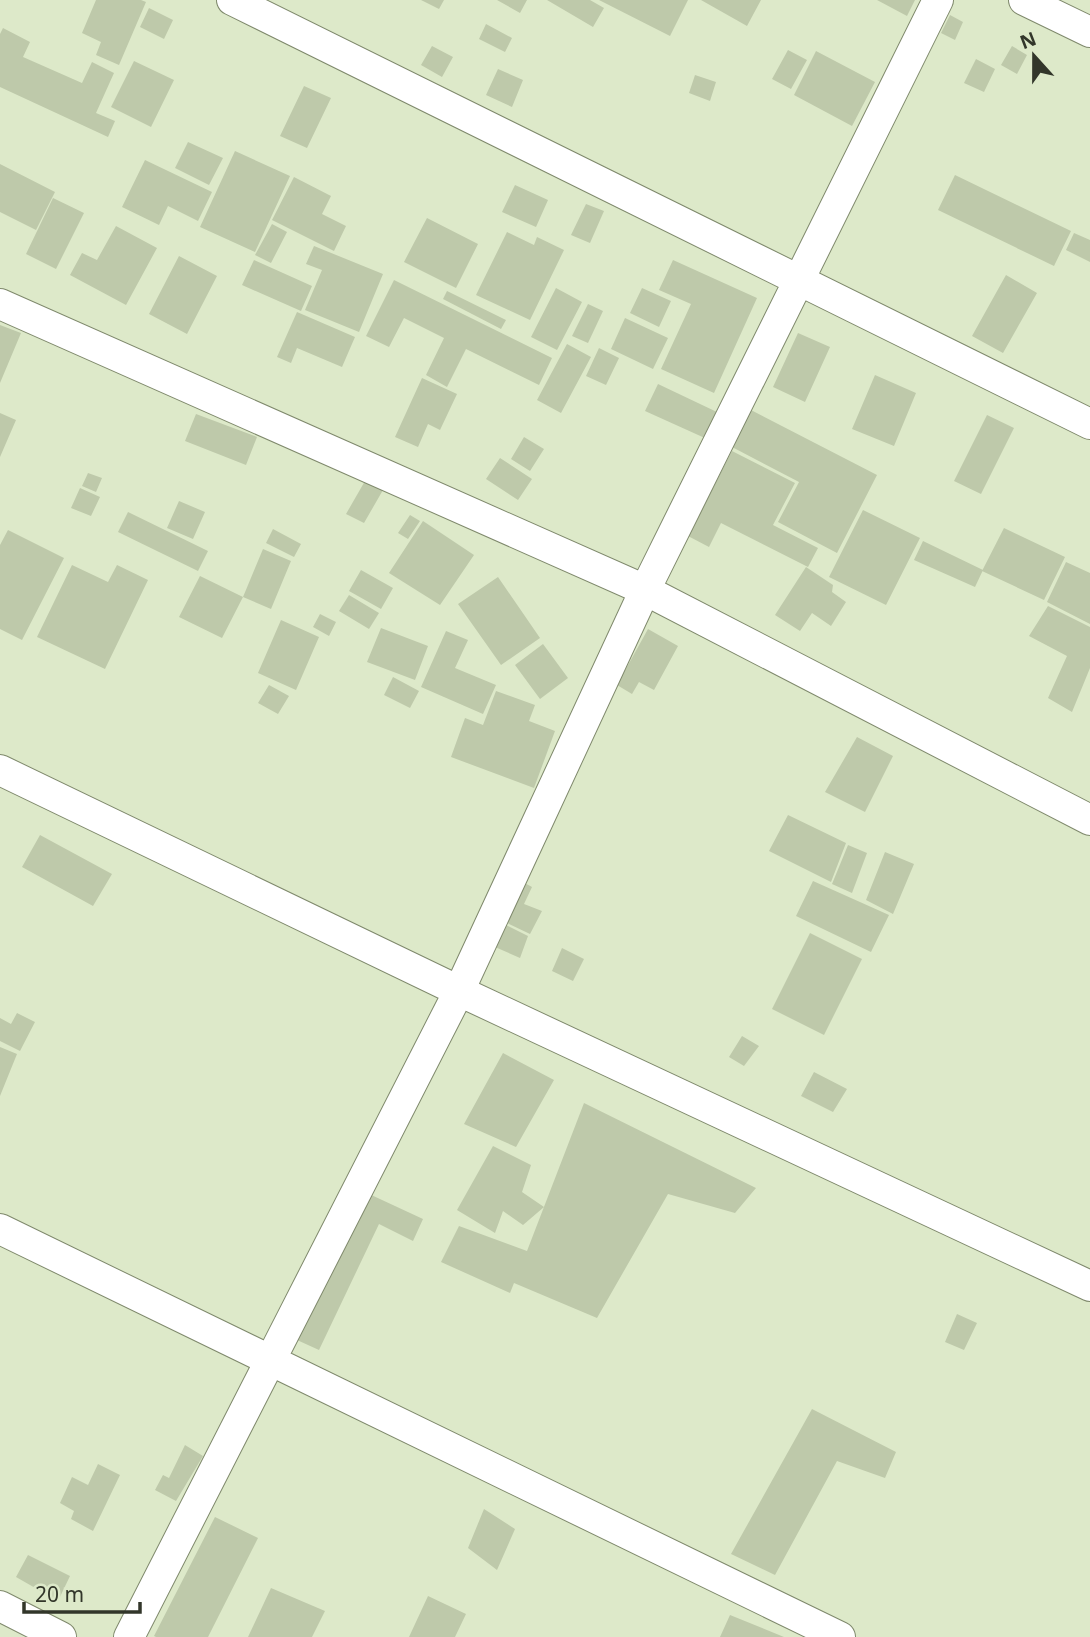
<svg xmlns="http://www.w3.org/2000/svg" width="1090" height="1637" viewBox="0 0 1090 1637" font-family="'Noto Sans',sans-serif">
	<rect width="100%" height="100%" fill="#dde9c9"/>
	<!-- building -->
	<path fill="#bec9aa" d="M 96,0 L 141,0 L 146,2 L 119,65 L 96,55 L 101,42 L 82,33 Z
		M 421,0 L 444,0 L 439,9 Z
		M 497,0 L 527,0 L 520,13 Z
		M 547,0 L 590,0 L 604,8 L 593,27 Z
		M 599,0 L 688,0 L 670,36 Z
		M 701,0 L 761,0 L 747,26 Z
		M 877,0 L 915,0 L 907,16 Z
		M 149,8 L 173,20 L 164,39 L 140,27 Z
		M 950,15 L 963,22 L 955,40 L 941,33 Z
		M 486,24 L 512,38 L 505,52 L 479,39 Z
		M 3,28 L 30,42 L 23,57 L 82,83 L 92,62 L 114,73 L 96,113 L 115,121 L 108,137 L 0,87 L 0,34 Z
		M 432,46 L 453,57 L 442,77 L 421,65 Z
		M 1012,46 L 1027,55 L 1017,74 L 1001,65 Z
		M 788,50 L 807,60 L 791,89 L 772,79 Z
		M 816,51 L 875,82 L 852,126 L 794,95 Z
		M 976,59 L 995,69 L 984,92 L 964,83 Z
		M 134,61 L 174,80 L 151,127 L 111,107 Z
		M 498,69 L 523,80 L 512,107 L 486,95 Z
		M 695,75 L 716,82 L 710,101 L 689,93 Z
		M 304,86 L 331,98 L 307,148 L 280,136 Z
		M 188,142 L 223,158 L 209,185 L 175,168 Z
		M 235,151 L 290,176 L 255,252 L 200,227 Z
		M 145,160 L 212,192 L 198,221 L 168,206 L 159,225 L 122,207 Z
		M 0,164 L 55,192 L 36,230 L 0,212 Z
		M 955,175 L 1071,231 L 1054,266 L 938,210 Z
		M 294,177 L 331,196 L 322,214 L 346,226 L 334,251 L 272,220 Z
		M 515,185 L 548,200 L 536,227 L 502,212 Z
		M 53,198 L 84,213 L 56,269 L 26,254 Z
		M 586,204 L 604,211 L 590,243 L 571,235 Z
		M 427,218 L 478,244 L 456,288 L 404,262 Z
		M 272,224 L 287,232 L 271,263 L 255,255 Z
		M 116,226 L 157,248 L 126,305 L 70,275 L 82,253 L 97,260 Z
		M 507,232 L 534,245 L 537,237 L 564,250 L 530,320 L 476,295 Z
		M 1074,233 L 1090,240 L 1090,262 L 1066,250 Z
		M 314,246 L 383,274 L 359,332 L 305,310 L 322,270 L 306,264 Z
		M 179,256 L 217,276 L 187,334 L 149,314 Z
		M 254,260 L 312,286 L 301,311 L 242,285 Z
		M 673,260 L 757,298 L 714,393 L 661,369 L 691,304 L 659,290 Z
		M 1006,275 L 1037,293 L 1003,353 L 972,336 Z
		M 394,280 L 552,358 L 539,385 L 466,349 L 447,387 L 426,375 L 444,338 L 404,318 L 389,347 L 366,336 Z
		M 556,288 L 582,302 L 557,350 L 531,337 Z
		M 642,288 L 671,301 L 659,327 L 630,313 Z
		M 447,291 L 506,320 L 501,329 L 443,299 Z
		M 588,304 L 603,311 L 588,343 L 572,336 Z
		M 297,312 L 355,337 L 342,367 L 297,348 L 291,363 L 277,357 Z
		M 625,318 L 668,338 L 653,369 L 611,349 Z
		M 0,325 L 21,333 L 0,383 Z
		M 798,333 L 830,347 L 805,402 L 773,387 Z
		M 567,344 L 591,357 L 561,413 L 537,400 Z
		M 599,348 L 619,358 L 606,385 L 586,376 Z
		M 875,375 L 916,393 L 894,446 L 852,429 Z
		M 422,378 L 457,394 L 440,430 L 428,424 L 418,447 L 395,437 Z
		M 658,384 L 719,413 L 707,439 L 645,411 Z
		M 751,410 L 877,475 L 837,553 L 778,522 L 799,482 L 732,447 Z
		M 0,413 L 16,420 L 0,457 Z
		M 196,414 L 257,437 L 246,465 L 185,441 Z
		M 987,415 L 1014,428 L 981,494 L 954,481 Z
		M 524,437 L 544,449 L 530,471 L 511,459 Z
		M 732,451 L 795,483 L 773,525 L 818,548 L 808,567 L 721,523 L 709,547 L 688,536 Z
		M 500,458 L 532,479 L 518,500 L 486,479 Z
		M 88,473 L 102,478 L 96,492 L 82,486 Z
		M 365,481 L 383,490 L 364,523 L 346,514 Z
		M 80,488 L 100,497 L 91,516 L 71,508 Z
		M 179,501 L 205,512 L 193,539 L 167,528 Z
		M 863,510 L 920,538 L 886,605 L 829,577 Z
		M 128,512 L 208,551 L 198,571 L 118,532 Z
		M 410,515 L 420,521 L 408,539 L 398,533 Z
		M 423,521 L 474,555 L 440,605 L 389,573 Z
		M 1004,528 L 1065,557 L 1044,600 L 982,571 Z
		M 273,529 L 301,544 L 294,557 L 266,543 Z
		M 8,530 L 64,558 L 22,640 L 0,629 L 0,545 Z
		M 923,541 L 983,570 L 975,587 L 914,560 Z
		M 263,549 L 291,561 L 271,609 L 243,597 Z
		M 1066,562 L 1090,573 L 1090,624 L 1047,602 Z
		M 72,565 L 108,582 L 117,565 L 148,580 L 105,669 L 37,637 Z
		M 806,567 L 833,585 L 832,592 L 846,602 L 831,626 L 812,613 L 800,631 L 775,615 Z
		M 361,570 L 393,588 L 381,609 L 349,591 Z
		M 200,576 L 243,597 L 222,638 L 179,617 Z
		M 498,577 L 540,638 L 501,665 L 458,604 Z
		M 349,595 L 379,613 L 369,629 L 339,611 Z
		M 1048,606 L 1090,627 L 1090,668 L 1072,712 L 1048,698 L 1067,656 L 1029,636 Z
		M 320,614 L 336,622 L 329,636 L 313,627 Z
		M 281,620 L 319,637 L 296,690 L 258,673 Z
		M 381,628 L 428,646 L 415,680 L 367,662 Z
		M 648,629 L 678,646 L 654,690 L 639,682 L 632,694 L 617,685 Z
		M 446,631 L 468,640 L 455,668 L 496,685 L 483,714 L 421,687 Z
		M 543,644 L 568,678 L 540,699 L 515,665 Z
		M 393,677 L 419,691 L 410,708 L 384,695 Z
		M 269,685 L 289,696 L 278,714 L 258,703 Z
		M 496,691 L 535,705 L 529,721 L 555,731 L 534,788 L 451,757 L 465,718 L 483,725 Z
		M 857,737 L 893,756 L 865,812 L 825,792 Z
		M 788,815 L 846,843 L 831,882 L 769,851 Z
		M 40,835 L 112,874 L 93,906 L 22,867 Z
		M 848,845 L 867,853 L 852,893 L 832,884 Z
		M 885,852 L 914,864 L 893,914 L 866,900 Z
		M 521,881 L 532,887 L 524,904 L 542,911 L 530,934 L 503,921 Z
		M 813,881 L 889,915 L 871,952 L 796,916 Z
		M 504,924 L 528,936 L 520,958 L 495,947 Z
		M 810,933 L 862,959 L 824,1035 L 772,1009 Z
		M 562,948 L 584,959 L 573,981 L 552,971 Z
		M 17,1013 L 35,1022 L 20,1051 L 0,1041 L 0,1018 L 11,1024 Z
		M 742,1036 L 759,1046 L 744,1066 L 729,1057 Z
		M 0,1047 L 17,1054 L 0,1096 Z
		M 503,1053 L 554,1080 L 516,1147 L 464,1124 Z
		M 814,1072 L 847,1089 L 833,1112 L 801,1096 Z
		M 584,1103 L 756,1188 L 735,1213 L 668,1194 L 597,1318 L 514,1283 L 510,1293 L 441,1262 L 459,1226 L 527,1251 Z
		M 493,1146 L 531,1165 L 522,1192 L 544,1207 L 523,1225 L 503,1211 L 495,1233 L 457,1210 Z
		M 367,1193 L 423,1219 L 413,1241 L 379,1224 L 319,1350 L 297,1340 Z
		M 957,1314 L 977,1323 L 964,1350 L 945,1342 Z
		M 812,1409 L 896,1452 L 885,1478 L 837,1461 L 775,1575 L 731,1554 Z
		M 185,1445 L 203,1456 L 176,1501 L 155,1490 L 163,1475 L 169,1478 Z
		M 98,1464 L 120,1475 L 93,1531 L 71,1519 L 74,1511 L 60,1503 L 72,1477 L 88,1485 Z
		M 484,1509 L 515,1529 L 497,1570 L 468,1548 Z
		M 215,1517 L 258,1538 L 208,1637 L 156,1637 L 154,1636 Z
		M 28,1555 L 70,1576 L 58,1601 L 16,1577 Z
		M 271,1588 L 325,1611 L 312,1637 L 248,1637 Z
		M 428,1596 L 466,1614 L 455,1637 L 409,1637 Z
		M 730,1615 L 784,1637 L 720,1637 Z"/>
	<g fill="none" stroke-linecap="round" stroke-linejoin="round">
		<!-- street casing -->
		<g stroke="#7f896c" stroke-width="32">
			<path id="street" d="M 232,0 L 1090,424
				M 1024,0 L 1090,32
				M 0,304 L 645,590 L 1090,820
				M 0,770 L 459,991 L 1090,1286
				M 0,1229 L 840,1637
				M 0,1606 L 61,1637
				M 129,1637 L 459,991 L 645,590 L 938,0"/>
		</g>
		<!-- street -->
		<use href="#street" stroke="#fff" stroke-width="30"/>
	</g>
	<!-- north arrow -->
	<g transform="translate(1034 56) rotate(339)" stroke="#dde9c9" stroke-width="5" paint-order="stroke">
	<path d="M0-5L12 26L0 18L-12 26Z" fill="#32362a"/>
	<text y="-10" font-size="19" font-weight="bold" text-anchor="middle" fill="#32362a">N</text>
	</g>
	<!-- scale -->
	<path d="M24 1602v10h116v-10" fill="none" stroke="#32362a" stroke-width="3.5"/>
	<text x="35" y="1602" font-size="21" fill="#32362a" stroke="#dde9c9" stroke-width="5" paint-order="stroke">20 m</text>
</svg>
